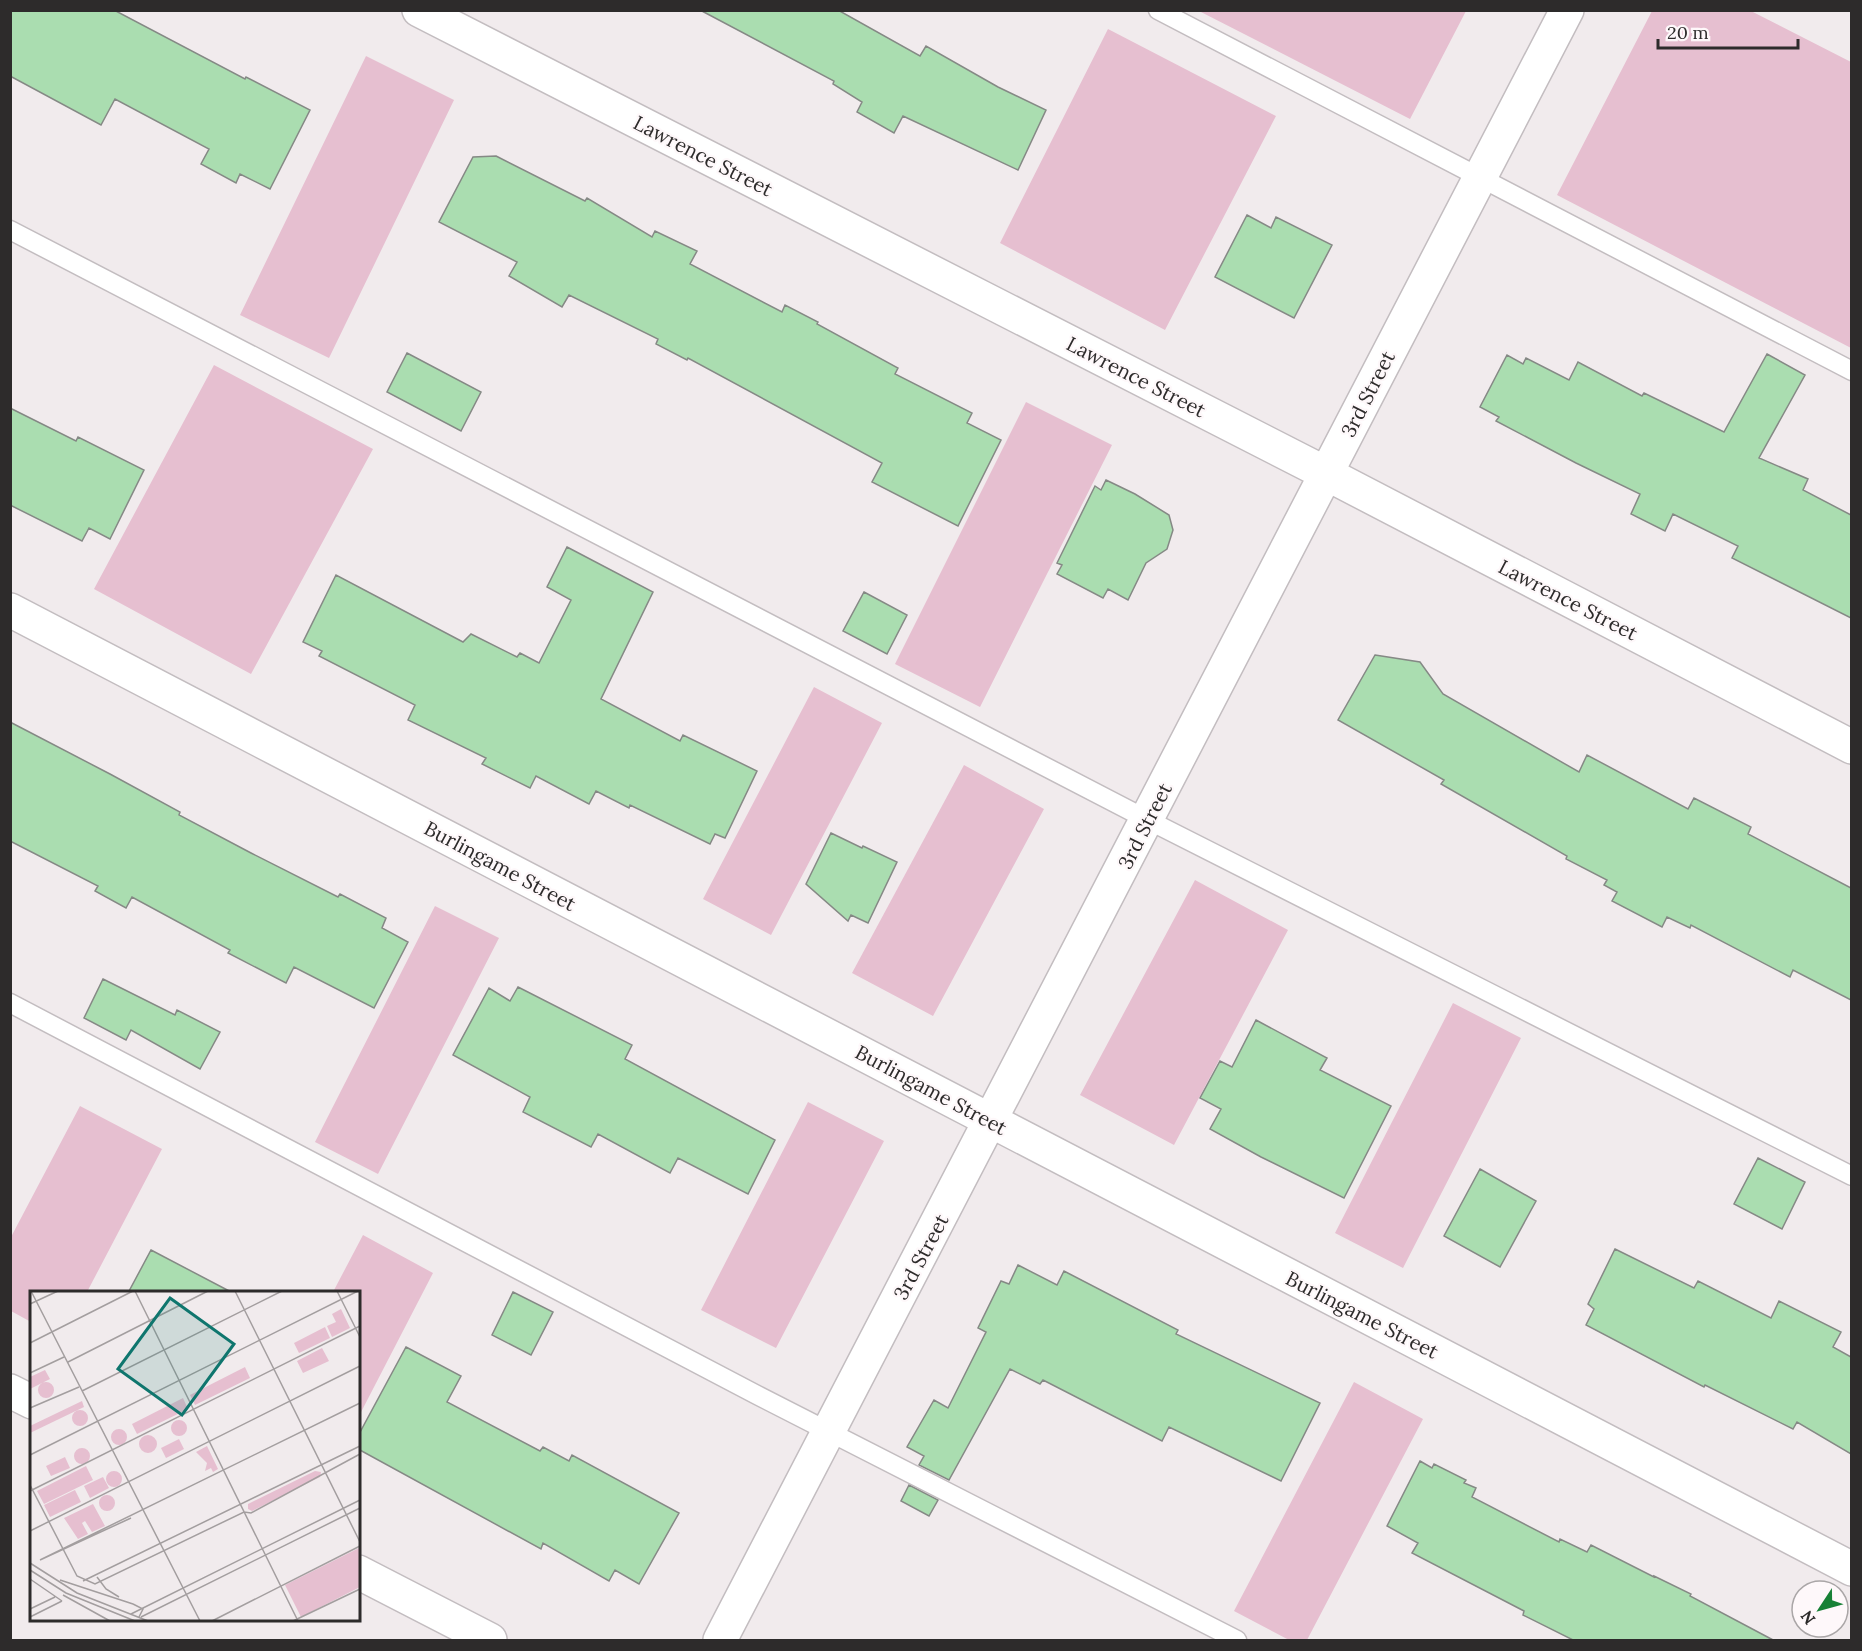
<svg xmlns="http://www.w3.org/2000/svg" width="1862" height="1651" viewBox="0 0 1862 1651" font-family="Lora,serif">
	<rect width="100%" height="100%" fill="#f1ebed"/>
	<!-- green -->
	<path fill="#e6bfd0" d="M 1199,11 L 1466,11 L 1410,119 Z
		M 1652,11 L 1751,11 L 1851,62 L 1851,348 L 1557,195 Z
		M 1108,29 L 1276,116 L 1165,330 L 1000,243 Z
		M 366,56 L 454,100 L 329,358 L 240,315 Z
		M 214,365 L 373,449 L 251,674 L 94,589 Z
		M 1026,402 L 1112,445 L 980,707 L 895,664 Z
		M 814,687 L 882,723 L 771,935 L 703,899 Z
		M 964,765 L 1044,809 L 933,1016 L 852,973 Z
		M 1195,880 L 1288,930 L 1174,1145 L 1080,1095 Z
		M 435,906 L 499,938 L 378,1174 L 315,1142 Z
		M 1453,1003 L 1521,1038 L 1403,1268 L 1335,1233 Z
		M 808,1102 L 884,1141 L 776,1348 L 701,1310 Z
		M 80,1106 L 162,1149 L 87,1292 L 32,1292 L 31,1322 L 11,1311 L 11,1237 Z
		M 363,1235 L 433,1273 L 359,1416 L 358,1292 L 333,1292 Z
		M 1354,1382 L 1423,1419 L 1307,1640 L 1289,1640 L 1234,1611 Z"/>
	<!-- building -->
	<path fill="#aaddb0" stroke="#858985" stroke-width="1.5" d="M 10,10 L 114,10 L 245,79 L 246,77 L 310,110 L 270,189 L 240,174 L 236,183 L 201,164 L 209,149 L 115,99 L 101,125 L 10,76 Z
		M 700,10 L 838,10 L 920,56 L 926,46 L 998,87 L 1046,110 L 1018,170 L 903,116 L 894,133 L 857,112 L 862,102 L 833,84 L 834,81 Z
		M 496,156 L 585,201 L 587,198 L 652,237 L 655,231 L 697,251 L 690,264 L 782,312 L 785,305 L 818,322 L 817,324 L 898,368 L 895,374 L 972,413 L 967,423 L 1001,440 L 958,526 L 872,482 L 882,463 L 688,358 L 687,360 L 656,344 L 658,339 L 569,295 L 562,307 L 509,276 L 517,262 L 439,222 L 473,157 Z
		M 1247,215 L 1271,228 L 1276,217 L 1332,245 L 1294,318 L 1215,277 Z
		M 407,353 L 481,392 L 461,431 L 387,392 Z
		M 1767,354 L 1805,375 L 1759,458 L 1808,479 L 1803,490 L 1851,515 L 1851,618 L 1732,558 L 1738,546 L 1673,514 L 1665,531 L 1631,514 L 1640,494 L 1576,463 L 1496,421 L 1499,417 L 1480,407 L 1507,355 L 1523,364 L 1526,358 L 1569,380 L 1578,362 L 1642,396 L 1644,393 L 1724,432 Z
		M 10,408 L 76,441 L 78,437 L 144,470 L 110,539 L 89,528 L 82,541 L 10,505 Z
		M 1106,480 L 1135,494 L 1169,515 L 1173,530 L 1167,549 L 1146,563 L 1128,600 L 1108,589 L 1103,598 L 1057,574 L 1062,565 L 1057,563 L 1095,486 L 1101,490 Z
		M 567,547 L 653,592 L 601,699 L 680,741 L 683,735 L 757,771 L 725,838 L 715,834 L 710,844 L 630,805 L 629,808 L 596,791 L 589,804 L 536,776 L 530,788 L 482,764 L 486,758 L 408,720 L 415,705 L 319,656 L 322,651 L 303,642 L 336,575 L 463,642 L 471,634 L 517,657 L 520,653 L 539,663 L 571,600 L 547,587 Z
		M 864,592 L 907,615 L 887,654 L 843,631 Z
		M 1375,655 L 1420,662 L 1443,694 L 1579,772 L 1587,755 L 1688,809 L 1694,798 L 1751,827 L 1748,834 L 1851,888 L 1851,1000 L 1793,970 L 1790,977 L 1691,925 L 1690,928 L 1667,917 L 1662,927 L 1612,901 L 1617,892 L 1604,885 L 1607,880 L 1566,859 L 1567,856 L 1441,784 L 1444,780 L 1338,720 Z
		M 10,722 L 110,774 L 180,812 L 179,815 L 251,853 L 338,897 L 340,894 L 386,918 L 382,928 L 408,942 L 374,1008 L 294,967 L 286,983 L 228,953 L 230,950 L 132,897 L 126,908 L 95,891 L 98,886 L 10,841 Z
		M 831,833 L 862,848 L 863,846 L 897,862 L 868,923 L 851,915 L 848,921 L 806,884 Z
		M 103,979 L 175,1015 L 177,1010 L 220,1032 L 200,1069 L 131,1030 L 126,1040 L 84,1018 Z
		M 518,987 L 632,1045 L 625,1059 L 775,1140 L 748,1194 L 678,1158 L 670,1173 L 598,1134 L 591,1147 L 523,1112 L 530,1097 L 453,1055 L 489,988 L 510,1001 Z
		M 1256,1020 L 1327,1058 L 1320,1070 L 1391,1106 L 1344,1198 L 1261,1157 L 1210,1129 L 1221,1109 L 1200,1098 L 1220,1061 L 1232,1067 Z
		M 1758,1158 L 1805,1182 L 1782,1229 L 1734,1204 Z
		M 1480,1169 L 1536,1201 L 1500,1267 L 1444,1236 Z
		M 1615,1249 L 1694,1288 L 1698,1281 L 1771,1318 L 1779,1301 L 1841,1332 L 1833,1347 L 1851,1357 L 1851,1454 L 1797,1422 L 1793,1429 L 1705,1385 L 1704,1387 L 1586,1325 L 1594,1309 L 1588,1304 Z
		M 151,1250 L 233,1293 L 128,1293 Z
		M 1018,1265 L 1057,1285 L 1064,1271 L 1178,1330 L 1176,1334 L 1320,1403 L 1281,1481 L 1169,1427 L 1162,1441 L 1043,1380 L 1040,1384 L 1010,1369 L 949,1480 L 919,1465 L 924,1456 L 907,1447 L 934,1400 L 948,1408 L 986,1332 L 978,1328 L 1001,1281 L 1009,1284 Z
		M 513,1292 L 553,1312 L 531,1355 L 492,1335 Z
		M 406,1347 L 461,1376 L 447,1402 L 540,1451 L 543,1447 L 569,1461 L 572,1455 L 679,1513 L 639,1584 L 615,1570 L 609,1581 L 543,1543 L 541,1549 L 358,1449 L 358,1436 Z
		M 1420,1461 L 1432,1468 L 1434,1464 L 1466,1480 L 1464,1483 L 1476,1488 L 1472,1497 L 1559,1542 L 1560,1539 L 1587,1552 L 1591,1545 L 1654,1577 L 1654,1576 L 1691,1594 L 1690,1596 L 1775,1641 L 1575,1641 L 1523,1615 L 1524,1611 L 1412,1553 L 1418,1543 L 1387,1526 Z
		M 909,1485 L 938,1500 L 929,1516 L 901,1501 Z"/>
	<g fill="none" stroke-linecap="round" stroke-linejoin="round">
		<!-- service casing -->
		<g stroke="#c3bdc0" stroke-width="21">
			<path id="service" d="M 1158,10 L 1852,371
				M 10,230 L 1148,820 L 1852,1176
				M 10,1003 L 757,1395 L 1237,1640"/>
		</g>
		<!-- minor casing -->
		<g stroke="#c3bdc0" stroke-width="36">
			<path id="minor" d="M 419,10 L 1327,474 L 1852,747
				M 10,610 L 1852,1569
				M 10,1391 L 32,1402
				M 358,1572 L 490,1640"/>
		</g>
		<!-- tertiary casing -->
		<g stroke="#c3bdc0" stroke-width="36">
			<path id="tertiary" d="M 720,1640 L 1567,10"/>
		</g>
		<!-- service -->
		<use href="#service" stroke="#fff" stroke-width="18"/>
		<!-- minor -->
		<use href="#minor" stroke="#fff" stroke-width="33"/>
		<!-- tertiary -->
		<use href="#tertiary" stroke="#fff" stroke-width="33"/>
	</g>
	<g text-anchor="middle" stroke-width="4.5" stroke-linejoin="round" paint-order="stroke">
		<!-- street labels -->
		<g font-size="20" fill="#2d2b2b" stroke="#fef8fa">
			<text transform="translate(703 156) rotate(27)" y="7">Lawrence Street</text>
			<text transform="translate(1136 377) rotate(27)" y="7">Lawrence Street</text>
			<text transform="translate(1368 394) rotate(-63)" y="7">3rd Street</text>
			<text transform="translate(1568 600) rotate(27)" y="7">Lawrence Street</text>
			<text transform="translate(1145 826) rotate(-63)" y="7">3rd Street</text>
			<text transform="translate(500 866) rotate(28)" y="7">Burlingame Street</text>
			<text transform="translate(931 1090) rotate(28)" y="7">Burlingame Street</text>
			<text transform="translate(921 1257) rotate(-62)" y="7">3rd Street</text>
			<text transform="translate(1362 1315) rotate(27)" y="7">Burlingame Street</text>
		</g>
	</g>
	<!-- overview -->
	<g transform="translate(30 1291)">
		<rect width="330" height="330" fill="#f1ebed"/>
		<path d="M 311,18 L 320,37 L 302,46 L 297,35 L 306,31 L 302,23 ZM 295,36 L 300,47 L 269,62 L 264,52 ZM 292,57 L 299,70 L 273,82 L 267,70 ZM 215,76 L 220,87 L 165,114 L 160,104 ZM 15,79 L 20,88 L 0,98 L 0,86 ZM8 99a8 8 0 1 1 16 0a8 8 0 1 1-16 0ZM 153,107 L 158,118 L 107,143 L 102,133 ZM 52,110 L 54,116 L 0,142 L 0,135 ZM42 127a8 8 0 1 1 16 0a8 8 0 1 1-16 0ZM141 137a8 8 0 1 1 16 0a8 8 0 1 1-16 0ZM81 146a8 8 0 1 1 16 0a8 8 0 1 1-16 0ZM109 153a9 9 0 1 1 18 0a9 9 0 1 1-18 0ZM 149,148 L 154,158 L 136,167 L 131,157 ZM 177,155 L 188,178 L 183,181 L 181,177 L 175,180 L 177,172 L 166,161 ZM44 165a8 8 0 1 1 16 0a8 8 0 1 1-16 0ZM 35,166 L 40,177 L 21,185 L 16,175 ZM 56,175 L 63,189 L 14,213 L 7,200 ZM 285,180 L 291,181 L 290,186 L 222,220 L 218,218 L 218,213 ZM76 188a8 8 0 1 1 16 0a8 8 0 1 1-16 0ZM 73,186 L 79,197 L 60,207 L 54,195 ZM 45,199 L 51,211 L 20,226 L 14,214 ZM69 212a8 8 0 1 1 16 0a8 8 0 1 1-16 0ZM 63,213 L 75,235 L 62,241 L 55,230 L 52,232 L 58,243 L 48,248 L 34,227 ZM 329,257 L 330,296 L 271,326 L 255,294 Z" fill="#e6bfd0"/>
		<path fill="none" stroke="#a39e9f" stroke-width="1.5" d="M 1,0 L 170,330M 105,0 L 268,330M 205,0 L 330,251M 307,0 L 330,46M 0,13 L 28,0M 0,52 L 103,0M 38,71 L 178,0M 0,82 L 34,66M 52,100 L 252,0M 0,117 L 49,96M 0,164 L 328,0M 0,194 L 47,285 L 65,293 L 214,221 L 221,222 L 330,163M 0,200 L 330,35M 0,240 L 330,75M 10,269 L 330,112M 10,269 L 101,227M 0,272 L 47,302 L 118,330M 0,279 L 36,302 L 105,330M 67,286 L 76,298 L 89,306M 0,288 L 32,310M 30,289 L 103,313M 53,290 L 330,155M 33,304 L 80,330M 103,313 L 113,318 L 109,326M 0,318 L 25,306M 101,323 L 330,209M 0,326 L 32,310M 111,326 L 330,217M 182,330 L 330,255M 263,330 L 330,298"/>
		<path fill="#0f766e" fill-opacity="0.15" stroke="#0f766e" stroke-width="3" d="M 140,7 L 204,53 L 152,124 L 88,78 Z"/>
		<rect width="330" height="330" fill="none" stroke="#2d2b2b" stroke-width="3"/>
	</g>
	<!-- border -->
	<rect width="1862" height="1651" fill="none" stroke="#2d2b2b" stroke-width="24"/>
	<!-- north arrow -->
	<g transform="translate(1820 1609) rotate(234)"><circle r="28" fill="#fef8fa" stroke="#aaa6a7" stroke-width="1.5"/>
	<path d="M0-4.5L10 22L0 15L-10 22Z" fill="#178136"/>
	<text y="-9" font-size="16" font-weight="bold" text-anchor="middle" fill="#2d2b2b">N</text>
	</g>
	<!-- scale -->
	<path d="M1658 39v9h140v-9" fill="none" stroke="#2d2b2b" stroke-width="3"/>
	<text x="1667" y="39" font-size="18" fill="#2d2b2b" stroke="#fef8fa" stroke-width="4.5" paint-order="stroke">20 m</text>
</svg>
